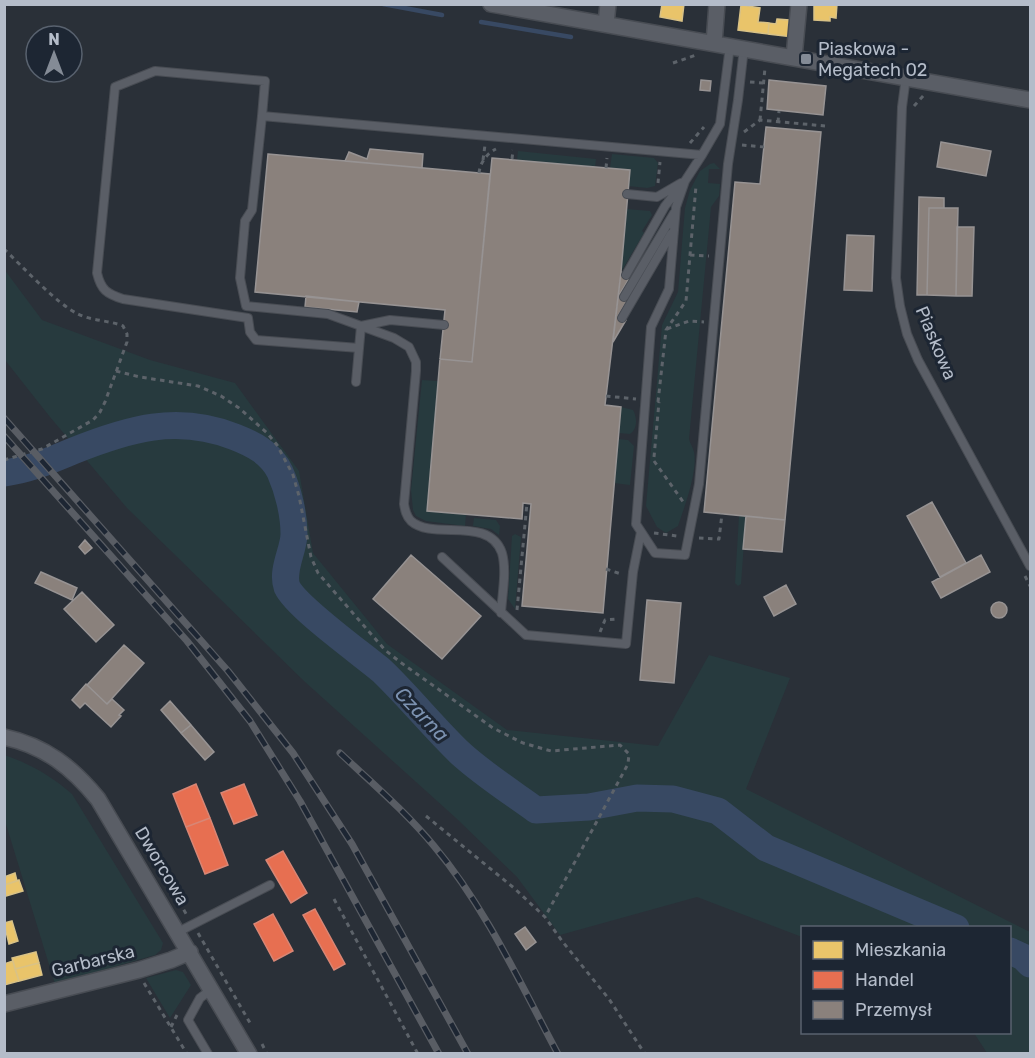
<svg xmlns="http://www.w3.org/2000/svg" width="1035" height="1058" viewBox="0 0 1035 1058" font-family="Rubik,sans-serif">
	<rect width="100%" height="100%" fill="#2a3038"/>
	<!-- green -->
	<path fill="#273a3e" d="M 518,151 L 596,159 L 595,167 L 517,160 Z
		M 612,154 L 654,158 L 658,163 L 655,186 L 647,188 L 628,186 L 629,170 L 610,168 Z
		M 714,163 L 720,169 L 709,169 L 708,183 L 720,184 L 719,196 L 711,207 L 689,439 C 690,443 693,448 694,452 C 698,471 684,508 678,526 L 666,533 L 657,527 L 646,506 L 662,325 L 678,292 L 685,208 L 690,190 L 700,171 L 710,164 Z
		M 626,209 L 650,211 L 652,215 L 642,231 L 644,233 L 621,272 Z
		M 4,269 L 42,320 L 150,360 L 235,383 L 299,471 L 313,553 L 387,644 L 507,730 L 658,746 L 709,655 L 790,678 L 746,789 L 1030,932 L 1030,1053 L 987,1053 L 974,1033 L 1010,1032 L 1010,928 L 802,928 L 802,937 L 697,897 L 560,935 L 517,877 L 456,818 L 304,681 L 127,508 L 50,417 L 5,360 Z
		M 422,380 L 438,381 L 427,510 L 466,514 L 465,526 L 426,521 L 416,516 L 413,510 L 411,490 Z
		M 621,407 L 633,410 C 637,417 638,429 630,434 L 619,433 Z
		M 618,439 L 628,440 L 634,446 L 630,485 L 614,483 Z
		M 739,516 L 746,516 L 741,584 L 738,586 L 735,583 Z
		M 474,518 L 496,520 L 500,526 L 499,535 L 491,529 L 473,526 Z
		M 515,534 L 521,537 L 515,609 L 508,599 L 512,536 Z
		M 4,755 C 31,764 51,776 72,794 L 163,943 L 161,950 L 155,955 L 55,984 L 5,821 Z
		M 176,970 L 183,972 L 191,985 L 170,1018 L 146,978 Z"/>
	<!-- homes -->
	<path fill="#e9c46a" stroke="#d9c286" stroke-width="1.5" d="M 662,4 L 684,4 L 682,21 L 660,17 Z
		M 814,4 L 837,4 L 836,18 L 830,17 L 830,21 L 814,20 Z
		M 741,5 L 760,8 L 758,22 L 769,23 L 768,34 L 738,30 Z
		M 777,19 L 789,20 L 788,26 L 794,27 L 793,37 L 768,34 L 769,23 L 776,24 Z
		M 15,873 L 17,881 L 5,885 L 4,877 Z
		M 19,880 L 23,891 L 6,896 L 4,885 Z
		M 12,921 L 18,941 L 9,944 L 4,923 Z
		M 36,952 L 39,963 L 15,969 L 12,958 Z
		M 13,961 L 19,981 L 4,985 L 4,964 Z
		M 39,963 L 42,975 L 19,981 L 15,969 Z"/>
	<!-- shops -->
	<path fill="#e76f51" stroke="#d88675" stroke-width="1.5" d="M 196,784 L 210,818 L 186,827 L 173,794 Z
		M 244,784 L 257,815 L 234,824 L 221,793 Z
		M 210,818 L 228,865 L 205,874 L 186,827 Z
		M 283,851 L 307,893 L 291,903 L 266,860 Z
		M 315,909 L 345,964 L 334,970 L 303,915 Z
		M 273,914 L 293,951 L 274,961 L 254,924 Z"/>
	<!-- industry -->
	<path fill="#8a817c" stroke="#979393" stroke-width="1.5" d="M 701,80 L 711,81 L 710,91 L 700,90 Z
		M 769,80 L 826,86 L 823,115 L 767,109 Z
		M 766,127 L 821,132 L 785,520 L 704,512 L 735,182 L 760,184 Z
		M 941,142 L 991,151 L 986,176 L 937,167 Z
		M 370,149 L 423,154 L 422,168 L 345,161 L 349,152 L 367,159 Z
		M 268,154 L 490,174 L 472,362 L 440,359 L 445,310 L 255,292 Z
		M 492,158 L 630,170 L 621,272 L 605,405 L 621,407 L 603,613 L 522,606 L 531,504 L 523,503 L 522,519 L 427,511 L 440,359 L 472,362 Z
		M 919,197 L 944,198 L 944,208 L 929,208 L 927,295 L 917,295 Z
		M 929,208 L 958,208 L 956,296 L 927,295 Z
		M 957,227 L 974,227 L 972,296 L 956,296 Z
		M 847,235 L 874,236 L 872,291 L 844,290 Z
		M 621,272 L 630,277 L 620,294 L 628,299 L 618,316 L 626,320 L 613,342 Z
		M 306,296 L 359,302 L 357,312 L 305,307 Z
		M 932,502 L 966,563 L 940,577 L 907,516 Z
		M 746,516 L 785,520 L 782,552 L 743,549 Z
		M 85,540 L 92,548 L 85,554 L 79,547 Z
		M 411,555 L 481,616 L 442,659 L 373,599 Z
		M 981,555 L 990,572 L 941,598 L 932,582 Z
		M 41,572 L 77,588 L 72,600 L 35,583 Z
		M 786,585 L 796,604 L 774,616 L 764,597 Z
		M 82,592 L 114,625 L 96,642 L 64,609 Z
		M 647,600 L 681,603 L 674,683 L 640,680 Z
		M991 610a8 8 0 1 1 16 0a8 8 0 1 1-16 0Z
		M 124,645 L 144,663 L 107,704 L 87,685 Z
		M 86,684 L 107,704 L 112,699 L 124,710 L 119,715 L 121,716 L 111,727 L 85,703 L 80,708 L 72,700 Z
		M 170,701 L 191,725 L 181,733 L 161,710 Z
		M 191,725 L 214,752 L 205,760 L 181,733 Z
		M 525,927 L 536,942 L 526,950 L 515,934 Z"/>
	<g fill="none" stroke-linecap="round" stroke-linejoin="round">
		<!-- stream -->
		<path stroke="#384963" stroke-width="4.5" d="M 383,4 L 442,15
			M 481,22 L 571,37"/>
		<!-- river -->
		<path stroke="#384963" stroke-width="27" d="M 4,473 C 29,470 51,460 73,451 C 128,429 177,414 235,437 C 253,444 271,453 280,472 C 288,490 294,514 294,534 C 294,550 281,570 287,587 C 296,607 362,654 382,671 C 409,697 433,727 460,753 C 483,774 511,792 536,810 L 589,807 L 637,798 L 673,799 L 718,811 L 766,848 L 956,928
			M 1010,951 L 1023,957 L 1030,964"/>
		<!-- service casing -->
		<g stroke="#484c53" stroke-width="10">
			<path id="service" d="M 730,46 L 720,124 L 702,155 L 685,181 L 676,207 L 669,289 L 651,327 L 636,524 L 655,553 L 685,555 L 699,484 L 728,164 L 738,100 L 744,48
				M 906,77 L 902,107 L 896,278 L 900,306 L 907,334 L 918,360 L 1030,566
				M 262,116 L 265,81 L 155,71 L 115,87 L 97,273 C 101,290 107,294 123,299 L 248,318 L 250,332 L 256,340 L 359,348
				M 627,194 L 657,197 L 681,183
				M 626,275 L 665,206 L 680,187
				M 624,297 L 674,213
				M 622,318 L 671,234
				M 356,382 L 361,326 L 390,320 L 444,325
				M 442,557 L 526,635 L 626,644 L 633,572 L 641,532
				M 501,613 C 502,595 507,571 502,553 C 489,515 433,541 411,521 C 406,516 405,510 404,504 L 416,371 L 416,362 L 409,347 L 394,338 L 328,314 L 246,306 L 240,278 L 245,221 L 252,210 L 262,116 L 702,155
				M 178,932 L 270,885
				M 208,1054 L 188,1020 L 200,998 L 212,989"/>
		</g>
		<!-- minor casing -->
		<g stroke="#484c53" stroke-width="18">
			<path id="minor" d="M 491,4 L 1030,100
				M 606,24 L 608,4
				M 714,43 L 717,4
				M 794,57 L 799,4
				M 4,737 C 45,746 72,767 98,799 L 249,1054
				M 4,1004 L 139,970 L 171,960 L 190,952"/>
		</g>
		<!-- path -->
		<path stroke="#5d636a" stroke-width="3" stroke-dasharray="4.5 4.5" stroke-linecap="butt" d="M 673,63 L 696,55
			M 750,82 L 763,83
			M 914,106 L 924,95
			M 760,120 L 765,68
			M 778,122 L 779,111
			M 744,132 L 760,120 L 825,126
			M 690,143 L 704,127
			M 742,145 L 764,147
			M 512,159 L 513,150
			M 483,160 L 485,145
			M 606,168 L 607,158
			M 479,173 C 480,163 487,153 496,149
			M 658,183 L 660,162
			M 4,249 C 22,266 57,304 78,314 C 92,321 108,320 123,326 L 127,334 L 127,342 L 105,402 L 100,412 L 93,420 L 42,449 L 4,460
			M 690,255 L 709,256
			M 667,329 L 689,321 L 704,322
			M 116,371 L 140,377 L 198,386 L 221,396 L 239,408 L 267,433 L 277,445 L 293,475 L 299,496 L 311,557 L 318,573 L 385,650 L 400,662 L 493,728 L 523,743 L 551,751 L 620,745 L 629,754 L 628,764 L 545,917
			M 606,396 L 636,399
			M 658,402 L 666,330 L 686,301 L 696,186
			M 654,457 L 659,402
			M 654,461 L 684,503
			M 654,533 L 677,536
			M 699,538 L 719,539 L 722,514
			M 606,569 L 621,574
			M 1025,576 L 1030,586
			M 517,610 L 527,503
			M 600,632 L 605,620 L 618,619
			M 426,816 L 514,888 L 545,917 L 562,941 L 609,999 L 645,1054
			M 137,834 L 139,834 L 188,917
			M 334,899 L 418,1054
			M 198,933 L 250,1023
			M 144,983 L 187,1054
			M 171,1027 L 177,1015
			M 262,1044 L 267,1054"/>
		<!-- service -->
		<use href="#service" stroke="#5a5e66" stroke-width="8"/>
		<!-- minor -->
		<use href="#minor" stroke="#5a5e66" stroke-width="15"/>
		<!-- rail casing -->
		<g stroke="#595d64" stroke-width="7">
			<path id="rail" d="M 4,418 L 228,671 L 293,753 L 352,844 L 468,1054
				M 4,436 L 187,641 L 250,721 L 300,801 L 439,1054
				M 340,753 C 372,783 406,812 434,846 C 486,908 520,983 558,1054"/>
		</g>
		<!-- rail -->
		<use href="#rail" stroke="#1d2633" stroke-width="4.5" stroke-dasharray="14" stroke-linecap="butt"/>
	</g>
	<!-- markers -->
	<rect fill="#848b96" stroke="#1d2633" stroke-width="2" x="800" y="53" width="12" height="12" rx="3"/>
	<g text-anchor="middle" stroke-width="6" stroke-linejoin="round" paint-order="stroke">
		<!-- poi labels -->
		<g font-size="18" fill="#b4bcc9" stroke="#1d2633" text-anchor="start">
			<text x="818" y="55">Piaskowa -<tspan x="818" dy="21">Megatech 02</tspan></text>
		</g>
		<!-- street labels -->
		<g font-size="18" fill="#b4bcc9" stroke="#1d2633">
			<text transform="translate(936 343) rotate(67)" y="6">Piaskowa</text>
			<text transform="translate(162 866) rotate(59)" y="6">Dworcowa</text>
			<text transform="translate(93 961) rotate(-14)" y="6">Garbarska</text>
		</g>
		<!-- water labels -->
		<g font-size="20" font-style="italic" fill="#7c92b1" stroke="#1d2633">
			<text transform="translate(422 714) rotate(46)" y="7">Czarna</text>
		</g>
	</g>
	<!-- border -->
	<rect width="1035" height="1058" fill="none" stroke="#b4bcc9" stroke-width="12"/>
	<!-- legend -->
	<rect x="801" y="926" width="210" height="108" fill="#1d2633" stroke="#59626f" stroke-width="1.5"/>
	<rect x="813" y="941" width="30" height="18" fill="#e9c46a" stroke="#59626f" stroke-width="1.5"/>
	<text x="855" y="956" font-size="18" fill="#b4bcc9">Mieszkania</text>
	<rect x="813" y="971" width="30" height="18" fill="#e76f51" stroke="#59626f" stroke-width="1.5"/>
	<text x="855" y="986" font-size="18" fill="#b4bcc9">Handel</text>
	<rect x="813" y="1001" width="30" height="18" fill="#8a817c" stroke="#59626f" stroke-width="1.5"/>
	<text x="855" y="1016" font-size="18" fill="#b4bcc9">Przemysł</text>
	<!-- north arrow -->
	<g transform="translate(54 54)"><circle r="28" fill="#1d2633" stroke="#59626f" stroke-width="1.5"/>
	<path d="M0-4.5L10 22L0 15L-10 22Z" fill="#848b96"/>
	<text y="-9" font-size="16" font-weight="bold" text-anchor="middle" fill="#b4bcc9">N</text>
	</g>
</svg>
